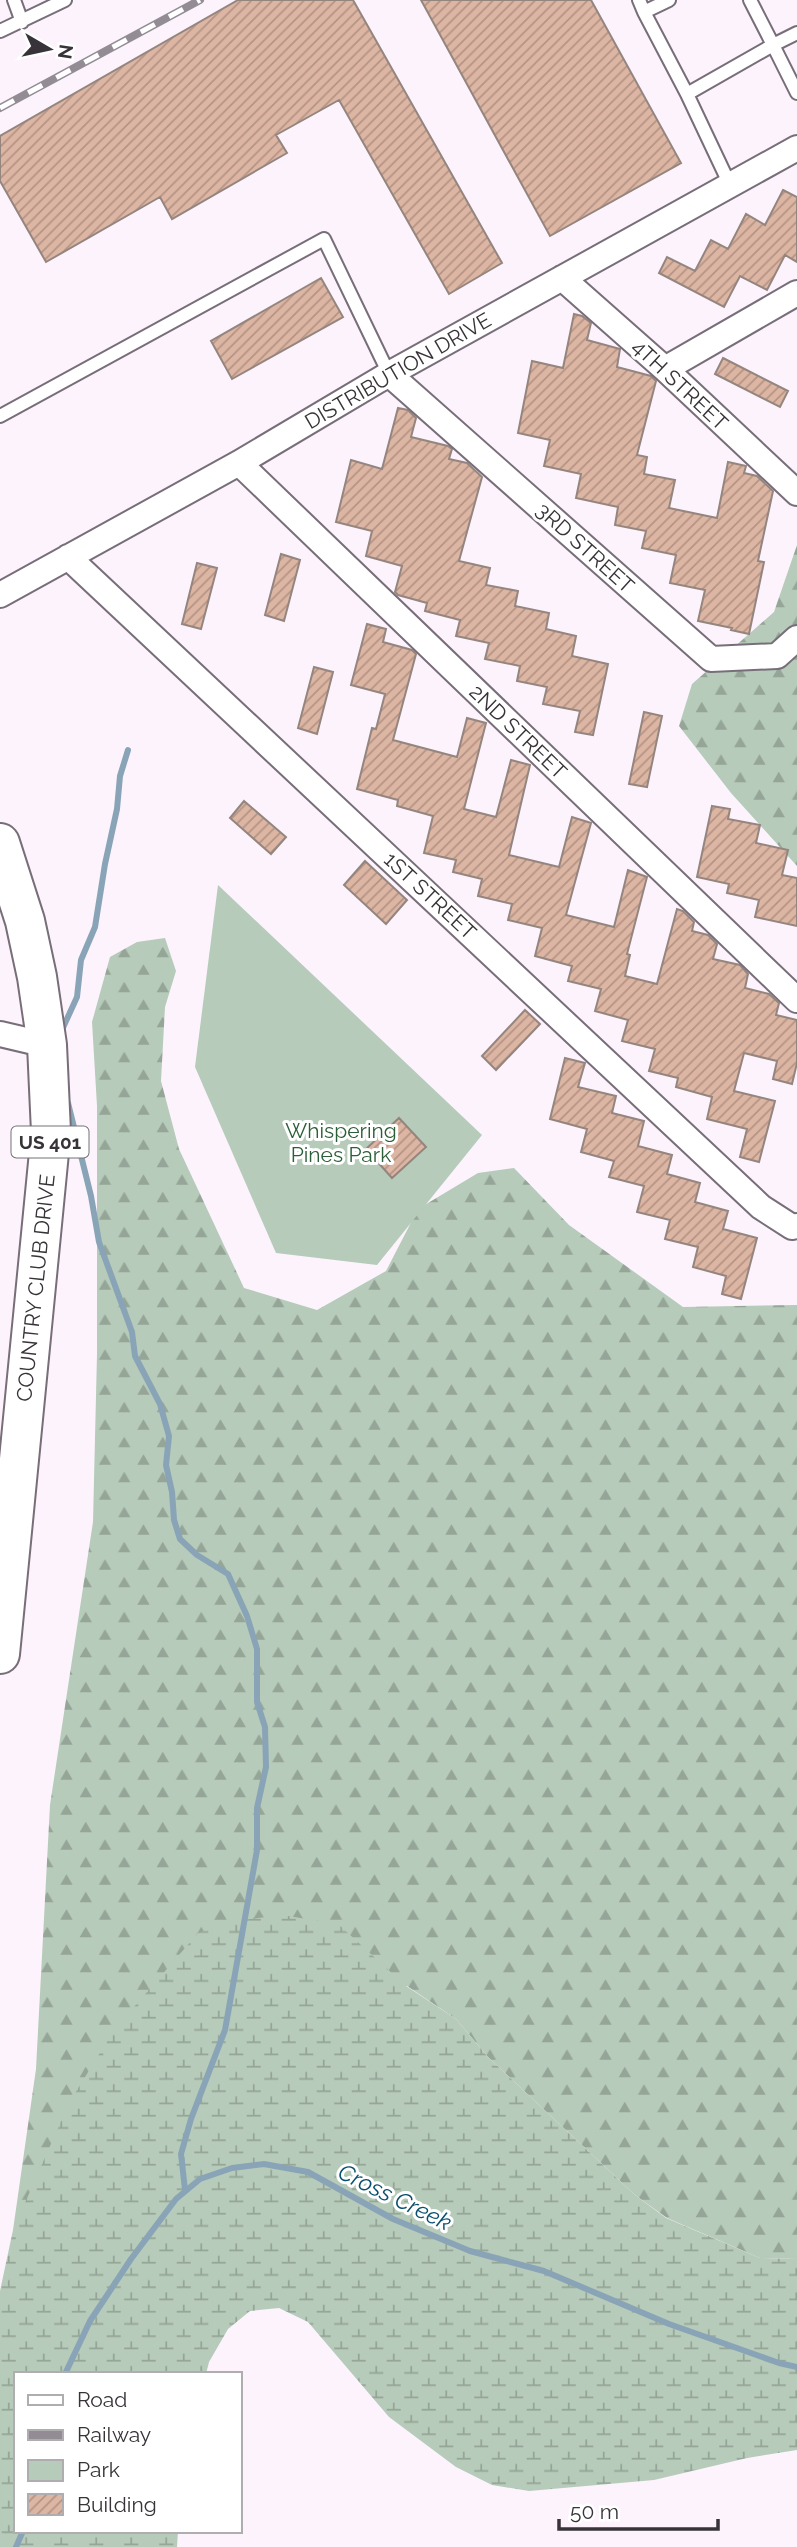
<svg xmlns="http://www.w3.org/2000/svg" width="797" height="2547" viewBox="0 0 797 2547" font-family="Raleway,sans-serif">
	<defs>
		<pattern id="forest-firs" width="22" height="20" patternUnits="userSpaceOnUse" patternTransform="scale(1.75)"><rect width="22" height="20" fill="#b6cbb9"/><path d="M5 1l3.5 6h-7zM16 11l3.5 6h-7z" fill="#95a597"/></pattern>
		<pattern id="wetland-marsh" width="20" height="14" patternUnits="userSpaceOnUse" patternTransform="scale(1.75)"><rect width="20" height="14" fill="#b6cbb9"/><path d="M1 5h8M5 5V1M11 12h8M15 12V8" fill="none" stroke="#95a597"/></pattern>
		<pattern id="building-hatch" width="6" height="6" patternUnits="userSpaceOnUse" patternTransform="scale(1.75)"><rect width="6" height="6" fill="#ddb5a3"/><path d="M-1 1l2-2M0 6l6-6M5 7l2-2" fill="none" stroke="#b49486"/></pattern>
	</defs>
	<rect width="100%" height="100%" fill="#fcf3fd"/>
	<!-- forest -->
	<path fill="url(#forest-firs)" d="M 797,545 L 797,866 L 731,793 L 679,726 L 692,684 L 774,612 Z
		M 165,938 L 176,971 L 165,1007 L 161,1081 L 179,1149 L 244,1288 L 317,1310 L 386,1271 L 418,1209 L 478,1173 L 514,1168 L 569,1225 L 683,1307 L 797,1305 L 797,2259 L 760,2258 L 667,2218 L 635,2195 L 488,2057 L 456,2019 L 407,1986 L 13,2230 L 36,2069 L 50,1805 L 93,1522 L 97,1354 L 97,1106 L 92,1022 L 110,957 L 137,942 Z"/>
	<!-- wetland -->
	<path fill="url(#wetland-marsh)" d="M 282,1915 L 338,1924 L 406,1986 L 456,2019 L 488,2057 L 635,2195 L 666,2218 L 760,2258 L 797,2259 L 797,2450 L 747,2458 L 654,2480 L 529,2491 L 492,2485 L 456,2467 L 389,2417 L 308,2322 L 279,2308 L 250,2311 L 228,2329 L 209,2362 L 206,2374 L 16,2374 L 16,2531 L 178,2531 L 177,2547 L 0,2547 L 0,2291 L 13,2230 L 69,2103 L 114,2030 L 198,1933 L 234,1921 Z"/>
	<!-- park -->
	<path fill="#b6cbb9" d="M 218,885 L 482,1135 L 377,1265 L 276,1253 L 195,1067 Z"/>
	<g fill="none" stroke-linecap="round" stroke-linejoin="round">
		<!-- stream -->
		<path stroke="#8aa4b7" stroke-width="6" d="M 61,1032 L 77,997 L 81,960 L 95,927 L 105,864 L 117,809 L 120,776 L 128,750
			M 68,1103 L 91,1196 L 99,1242 L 132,1332 L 135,1356 L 160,1404 L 169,1436 L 166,1465 L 172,1492 L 174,1520 L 180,1539 L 197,1555 L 228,1574 L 247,1616 L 257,1649 L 257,1702 L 265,1727 L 266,1767 L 257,1808 L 257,1850 L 225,2030 L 191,2119 L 181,2154 L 185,2190
			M 65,2374 L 90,2321 L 131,2259 L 176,2199 L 200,2179 L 232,2168 L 264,2164 L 308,2172 L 393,2219 L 470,2251 L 544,2271 L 669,2324 L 779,2363 L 797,2367
			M 16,2547 L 23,2531"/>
	</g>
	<!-- building -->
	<path fill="url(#building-hatch)" stroke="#94857e" stroke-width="2" d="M 238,0 L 353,0 L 502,263 L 449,294 L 339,100 L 276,135 L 287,153 L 172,219 L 160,197 L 46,262 L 0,181 L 0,136 Z
		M 421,0 L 591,0 L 681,163 L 550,236 Z
		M 783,190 L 797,197 L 797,262 L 785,255 L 767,290 L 740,276 L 724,307 L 659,273 L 667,257 L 695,271 L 711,240 L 728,249 L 746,214 L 765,225 Z
		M 321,278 L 343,317 L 232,379 L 211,341 Z
		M 574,314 L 582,316 L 591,323 L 587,340 L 620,349 L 617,367 L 651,376 L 656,381 L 637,455 L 647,457 L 644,474 L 675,480 L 669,508 L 717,518 L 728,462 L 746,466 L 744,473 L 757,476 L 773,491 L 758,561 L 764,562 L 749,634 L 731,630 L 732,628 L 698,621 L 705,590 L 670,583 L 676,555 L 642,548 L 646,531 L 615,525 L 618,507 L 576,498 L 581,474 L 544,466 L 550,440 L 518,433 L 532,361 L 563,368 Z
		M 723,358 L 788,391 L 780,407 L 715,374 Z
		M 398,408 L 408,410 L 416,418 L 411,437 L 448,446 L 452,449 L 449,459 L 467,463 L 482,477 L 459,561 L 490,568 L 486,585 L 518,591 L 515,606 L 549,613 L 546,629 L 576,636 L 572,656 L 608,664 L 593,735 L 575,732 L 580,711 L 543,704 L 547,687 L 517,681 L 520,666 L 485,659 L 489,643 L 456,636 L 460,620 L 425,611 L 427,603 L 398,595 L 395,592 L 402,566 L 366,556 L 372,531 L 336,522 L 351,460 L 382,469 Z
		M 281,554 L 300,560 L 284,621 L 265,615 Z
		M 197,563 L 217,568 L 201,629 L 182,624 Z
		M 367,624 L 386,629 L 383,642 L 412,650 L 416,654 L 393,740 L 457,757 L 467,718 L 486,723 L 464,809 L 496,817 L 511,760 L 530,765 L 509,855 L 559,867 L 572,817 L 591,823 L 566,915 L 614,927 L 628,870 L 647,877 L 627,954 L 630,955 L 625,976 L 657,984 L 677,909 L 683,911 L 694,922 L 692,931 L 708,935 L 717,944 L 713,959 L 740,965 L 748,974 L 745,988 L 769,994 L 779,1003 L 776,1015 L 797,1020 L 797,1063 L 792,1084 L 773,1079 L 777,1061 L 744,1053 L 734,1091 L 775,1101 L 759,1162 L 740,1157 L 747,1129 L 707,1119 L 712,1097 L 676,1087 L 678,1078 L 649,1071 L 655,1049 L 622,1041 L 628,1020 L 595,1011 L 601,989 L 568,981 L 572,966 L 535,956 L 542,928 L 508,920 L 512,904 L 478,896 L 482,879 L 453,872 L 456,860 L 424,853 L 433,816 L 397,806 L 398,800 L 357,789 L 372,728 L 376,729 L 385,694 L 351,685 Z
		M 314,667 L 333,672 L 317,734 L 298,728 Z
		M 644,712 L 662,716 L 647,787 L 629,784 Z
		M 244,801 L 286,837 L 271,854 L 230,818 Z
		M 712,806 L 730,809 L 728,819 L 760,825 L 756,843 L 788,850 L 782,875 L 797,878 L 797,926 L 755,917 L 759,900 L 727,893 L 729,884 L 697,877 Z
		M 365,861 L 407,900 L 386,924 L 344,885 Z
		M 525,1010 L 540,1024 L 496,1070 L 482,1056 Z
		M 565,1058 L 585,1063 L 578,1087 L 616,1096 L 612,1113 L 644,1121 L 638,1146 L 672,1155 L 667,1174 L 700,1183 L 695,1202 L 728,1211 L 723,1229 L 757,1238 L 741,1299 L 722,1294 L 726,1276 L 693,1267 L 698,1247 L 665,1239 L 670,1220 L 637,1212 L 644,1186 L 609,1177 L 614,1161 L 581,1152 L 587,1129 L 550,1119 Z
		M 399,1118 L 426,1147 L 392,1178 L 366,1149 Z"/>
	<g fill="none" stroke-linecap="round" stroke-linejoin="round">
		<!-- lane casing -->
		<g stroke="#786e79" stroke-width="16">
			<path id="lane" d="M 14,0 L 22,22
				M 639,0 L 644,12 L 669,0
				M 750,0 L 773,45 L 797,33
				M 644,12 L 687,94 L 730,185
				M 0,31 L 65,0
				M 687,94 L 773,45 L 797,93
				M 0,416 L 324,239 L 389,374"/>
		</g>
		<!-- street casing -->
		<g stroke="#786e79" stroke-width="28">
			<path id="street" d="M 562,278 L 665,369 L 797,493
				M 665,369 L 797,293
				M 389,374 L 711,659 L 777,656 L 797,638
				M 239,463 L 797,1000
				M 68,557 L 761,1207 L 792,1227 L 797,1226
				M 0,595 L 239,463 L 389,374 L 797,148
				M 0,1034 L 47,1045"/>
		</g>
		<!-- primary casing -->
		<g stroke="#786e79" stroke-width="42">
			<path id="primary" d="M 0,843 L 25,921 L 37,977 L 47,1045 L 51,1132 L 0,1654"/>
		</g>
		<!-- lane -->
		<use href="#lane" stroke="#fff" stroke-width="12"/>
		<!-- street -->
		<use href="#street" stroke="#fff" stroke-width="24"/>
		<!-- primary -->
		<use href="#primary" stroke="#fff" stroke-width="38"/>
		<!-- rail casing -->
		<g stroke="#938c94" stroke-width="8">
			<path id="rail" d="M 0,108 L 200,0"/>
		</g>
		<!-- rail -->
		<use href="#rail" stroke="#fff" stroke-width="5" stroke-dasharray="16" stroke-linecap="butt"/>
	</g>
	<g text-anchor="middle" stroke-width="6" stroke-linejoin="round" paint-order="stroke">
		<!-- shield labels -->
		<rect fill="#fff" stroke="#737074" stroke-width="2" x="11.5" y="1126.5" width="77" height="31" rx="5"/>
		<g font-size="19" font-weight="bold" fill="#373338">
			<text x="50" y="1149">US 401</text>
		</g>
		<!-- street labels -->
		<g font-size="21" fill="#373338" stroke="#fff">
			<text transform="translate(398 371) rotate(-30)" y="7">DISTRIBUTION DRIVE</text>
			<text transform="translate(680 385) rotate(43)" y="7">4TH STREET</text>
			<text transform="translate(585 548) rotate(42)" y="7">3RD STREET</text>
			<text transform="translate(518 732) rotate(44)" y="7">2ND STREET</text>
			<text transform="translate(430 896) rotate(43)" y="7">1ST STREET</text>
			<text transform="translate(36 1288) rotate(-84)" y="7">COUNTRY CLUB DRIVE</text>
		</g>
		<!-- park labels -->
		<g font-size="21" fill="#2c5e37" stroke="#fff">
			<text x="341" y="1138">Whispering<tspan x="341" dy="24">Pines Park</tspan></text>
		</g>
		<!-- water labels -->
		<g font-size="23" font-style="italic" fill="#094f6f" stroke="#fff">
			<text transform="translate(395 2197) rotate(26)" y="8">Cross Creek</text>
		</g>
	</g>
	<!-- legend -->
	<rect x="14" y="2372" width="228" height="161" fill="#ffffff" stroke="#afadaf" stroke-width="2"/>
	<rect x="28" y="2395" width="35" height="10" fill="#ffffff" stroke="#afadaf" stroke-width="2"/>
	<text x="77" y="2407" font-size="21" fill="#373338">Road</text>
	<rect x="28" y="2430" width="35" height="10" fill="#938c94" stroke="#afadaf" stroke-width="2"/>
	<text x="77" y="2442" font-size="21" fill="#373338">Railway</text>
	<rect x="28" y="2460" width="35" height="21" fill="#b6cbb9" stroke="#afadaf" stroke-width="2"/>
	<text x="77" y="2477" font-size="21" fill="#373338">Park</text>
	<rect x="28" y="2494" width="35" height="21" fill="url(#building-hatch)" stroke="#afadaf" stroke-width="2"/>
	<text x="77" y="2512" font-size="21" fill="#373338">Building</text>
	<!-- north arrow -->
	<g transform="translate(49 49) rotate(99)" stroke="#ffffff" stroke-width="5" paint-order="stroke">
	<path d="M0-5L12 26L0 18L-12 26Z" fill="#373338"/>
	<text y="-10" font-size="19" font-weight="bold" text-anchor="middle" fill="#373338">N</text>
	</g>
	<!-- scale -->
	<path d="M559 2519v10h159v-10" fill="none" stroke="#373338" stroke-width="3.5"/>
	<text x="570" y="2519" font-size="21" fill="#373338" stroke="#ffffff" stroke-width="5" paint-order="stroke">50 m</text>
</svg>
